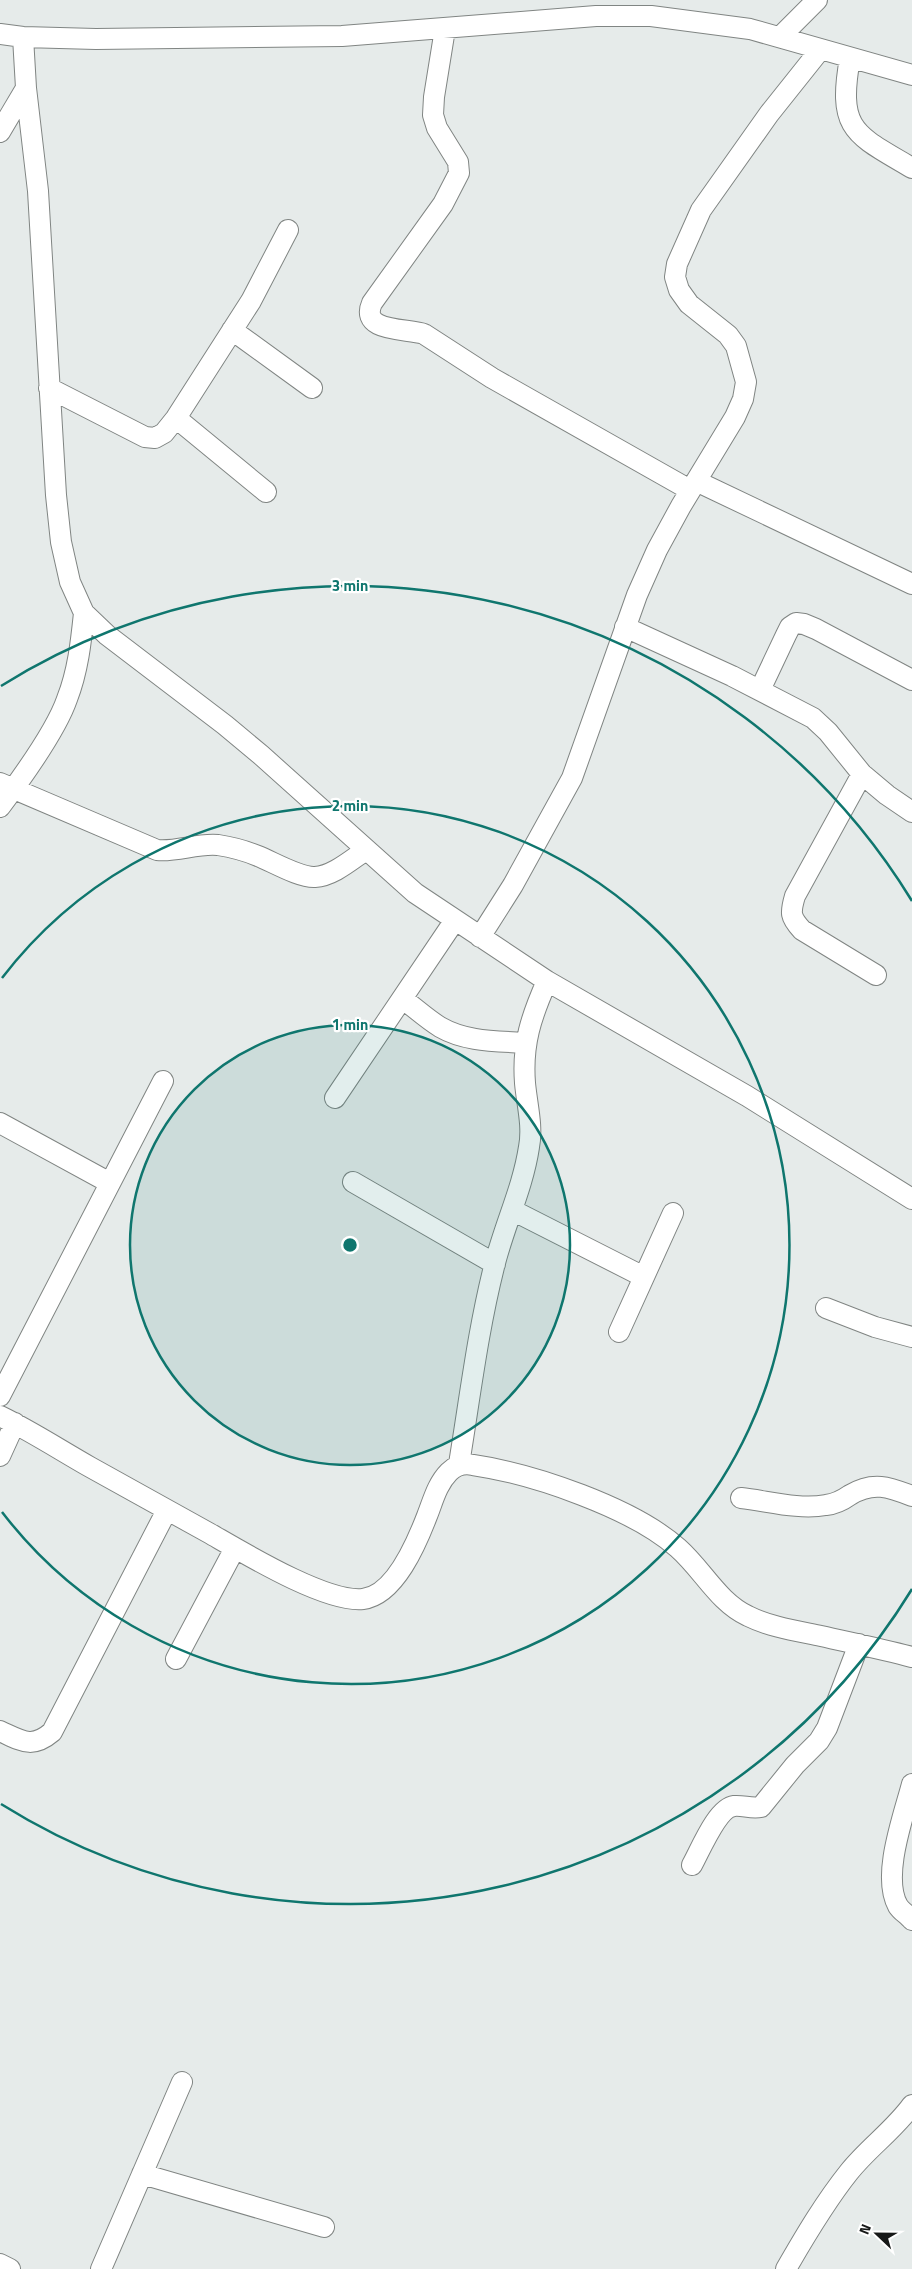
<svg xmlns="http://www.w3.org/2000/svg" width="912" height="2269" viewBox="0 0 912 2269" font-family="'Titillium Web',sans-serif">
	<rect width="100%" height="100%" fill="#e6ebea"/>
	<g fill="none" stroke-linecap="round" stroke-linejoin="round">
		<!-- minor casing -->
		<g stroke="#808583" stroke-width="22">
			<path id="minor" d="M 445,29 L 434,97 L 433,115 L 437,128 L 458,162 L 459,173 L 443,204 L 372,303 C 359,333 408,328 424,334 L 492,378 L 690,490
				M 0,34 L 23,37 L 96,39 L 342,36 L 596,16 L 651,16 L 750,29 L 912,75
				M 23,37 L 26,88 L 38,191 L 56,495 L 61,542 L 70,582 L 84,613 L 107,635 L 225,725 L 261,755 L 415,893 L 547,981 L 747,1096 L 912,1199
				M 780,37 L 817,0
				M 850,58 C 837,131 855,134 912,168
				M 0,132 L 26,88
				M 232,330 L 312,388
				M 49,388 L 145,437 L 155,438 L 164,433 L 176,418 L 251,301 L 288,230
				M 176,418 L 266,492
				M 696,481 L 912,584
				M 625,627 L 732,676 L 813,718 L 828,732 L 862,774 L 887,795 L 912,812
				M 760,690 L 786,635 L 790,627 L 796,623 L 804,624 L 816,629 L 912,680
				M 862,774 L 795,896 C 790,913 790,917 802,930 L 876,975
				M 0,783 L 157,850 C 177,852 197,843 218,845 C 231,847 246,851 258,856 C 273,862 300,878 315,877 C 333,876 351,860 366,850
				M 0,807 C 21,779 56,731 67,699 C 78,671 81,642 84,613
				M 480,937 L 513,885 L 572,778 L 637,595 L 657,550 L 681,506 L 735,417 L 743,399 L 746,382 L 736,346 L 728,335 L 689,304 L 679,290 L 675,277 L 677,264 L 701,210 L 769,114 L 820,50
				M 403,999 C 415,1008 427,1019 440,1027 C 466,1042 496,1041 526,1043
				M 335,1098 L 455,920
				M 0,1123 L 110,1183
				M 353,1182 L 495,1264
				M 512,1210 L 644,1277
				M 826,1308 L 875,1327 L 912,1337
				M 619,1332 L 673,1213
				M 0,1396 L 163,1081
				M 0,1416 C 31,1431 60,1450 90,1467 C 130,1489 170,1511 209,1533 C 244,1553 326,1603 363,1599 C 395,1595 417,1542 427,1516 C 433,1501 437,1484 449,1472 C 456,1465 464,1463 473,1465 C 534,1474 633,1508 678,1548 C 703,1570 718,1602 748,1616 C 770,1627 797,1631 821,1636 C 852,1643 882,1649 912,1657
				M 0,1456 L 15,1423
				M 459,1464 C 470,1397 478,1329 495,1263 C 505,1224 523,1187 529,1147 C 533,1126 527,1105 525,1083 C 522,1044 531,1017 547,981
				M 741,1498 C 768,1501 799,1510 826,1505 C 835,1504 843,1500 850,1495 C 873,1481 889,1487 912,1496
				M 176,1659 L 235,1548
				M 0,1731 C 22,1741 32,1749 52,1732 L 167,1510
				M 912,1784 C 904,1815 881,1876 898,1906 C 901,1911 908,1915 912,1920
				M 692,1865 C 700,1851 717,1808 734,1806 C 743,1805 751,1809 761,1807 L 795,1765 L 819,1741 L 827,1728 L 859,1644
				M 142,2174 L 324,2227
				M 0,2264 L 10,2269
				M 101,2269 L 182,2082
				M 786,2269 C 805,2236 825,2202 849,2172 C 868,2148 894,2130 912,2105"/>
		</g>
		<!-- minor -->
		<use href="#minor" stroke="#fff" stroke-width="20"/>
	</g>
	<!-- distance rings -->
	<circle cx="350" cy="1245" r="220" fill="#0f766e" fill-opacity=".12"/>
	<g fill="none" stroke="#0f766e" stroke-width="2.5">
		<circle cx="350" cy="1245" r="220"/>
		<path d="M2 978A439 439 0 1 1 2 1512"/>
		<path d="M912 1589A659 659 0 0 1 1 1804M1 686A659 659 0 0 1 912 901"/>
	</g>
	<circle cx="350" cy="1245" r="8" fill="#0f766e" stroke="#fff" stroke-width="2.5"/>
	<g font-size="15" text-anchor="middle" font-weight="bold" fill="#0f766e" stroke="#fff" stroke-width="4.5" stroke-linejoin="round" paint-order="stroke">
		<text x="350" y="591">3 min</text>
		<text x="350" y="811">2 min</text>
		<text x="350" y="1030">1 min</text>
	</g>
	<!-- north arrow -->
	<g transform="translate(877 2234) rotate(292)" stroke="#ffffff" stroke-width="4" paint-order="stroke">
	<path d="M0-4L9 19L0 12L-9 19Z" fill="#171918"/>
	<text y="-8" font-size="14" font-weight="bold" text-anchor="middle" fill="#171918">N</text>
	</g>
</svg>
